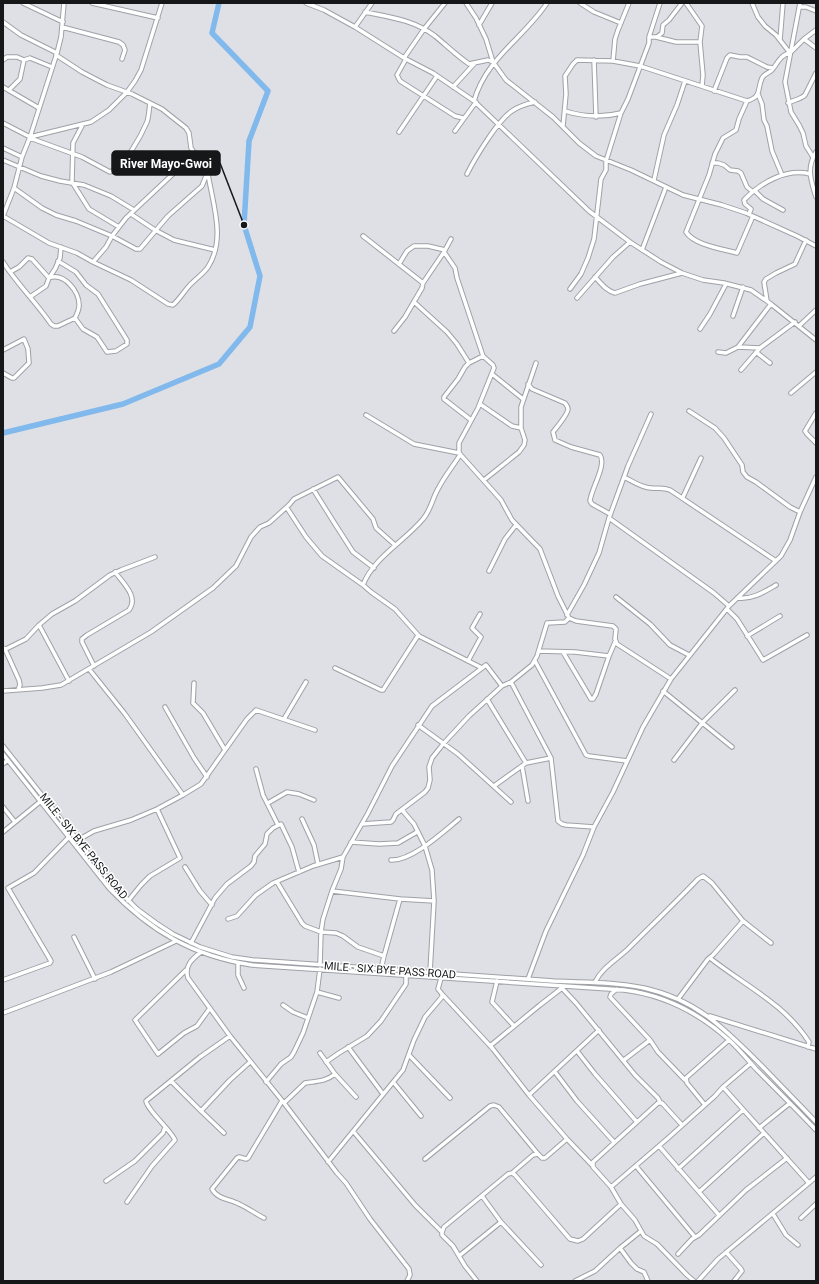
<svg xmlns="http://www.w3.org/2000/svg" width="819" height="1284" viewBox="0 0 819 1284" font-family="Roboto,sans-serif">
	<rect width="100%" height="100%" fill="#dee0e6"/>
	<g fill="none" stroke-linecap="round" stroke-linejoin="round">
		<!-- river -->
		<path stroke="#81b9ed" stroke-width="5.5" d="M 3,433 L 123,404 L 219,364 L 250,327 L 260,276 L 244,225 L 249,141 L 268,91 L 212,33 L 219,3"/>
		<!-- minor casing -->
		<g stroke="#9fa1a7" stroke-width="5.5">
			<path id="minor" d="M 23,3 L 63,22
				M 64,3 L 61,37 L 57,53 L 30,137 L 22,157 L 14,188 L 3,216 L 49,243 L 77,253 L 93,262 L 106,247 L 112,236 L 126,218 L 174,173 L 197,155
				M 92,3 L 158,18
				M 306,3 L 324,10 L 355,27 L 404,58 L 433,73 L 474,101 L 589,211 L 630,242 L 661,262 L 682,273 L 703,280 L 724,283 L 751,290 L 771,304 L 816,340
				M 466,3 L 476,18 L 486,39 L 493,62 L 506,80 L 553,117 L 579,143 L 596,156 L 631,170 L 683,195 L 722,205 L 746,213 L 797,236 L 816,246
				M 580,3 L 594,12 L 621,23
				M 686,3 L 702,26 L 700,42 L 703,75 L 702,86
				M 752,3 L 758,17 L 765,26 L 776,35 L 790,53
				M 800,3 L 785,82 L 791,112 L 799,125 L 803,133 L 806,146 L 813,157
				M 799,7 L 806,7 L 816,11
				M 365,12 C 390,17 414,20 435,36 C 446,45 457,56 469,64 L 488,60 L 493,62
				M 3,22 L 21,35 L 57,53
				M 479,25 L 492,3
				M 62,27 L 119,42 L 123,45 L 125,50 L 122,59
				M 355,27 L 372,3
				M 649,37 L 656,37 L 676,42 L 700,42
				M 657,37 L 662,33 L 663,25 L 669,20 L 682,3
				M 804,39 L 816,48
				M 780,40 L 783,3
				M 404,58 L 424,29 L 445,3
				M 406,59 L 397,75 L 400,81 L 455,116 L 463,118
				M 3,60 L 7,57 L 17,57 L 24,60 L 30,58 L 52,67
				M 594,60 L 596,117
				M 613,61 L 615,39 L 618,30 L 629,3
				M 3,87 L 39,108
				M 453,87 L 474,64
				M 9,90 L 20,79 L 24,60
				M 714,91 L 727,58 L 730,55 L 740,57 L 747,57 L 767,67 L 773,68
				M 758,94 L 762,104 L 764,120 L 767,126 L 772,151 L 782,175
				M 474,101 C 486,58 524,38 547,3
				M 747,101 L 739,119 L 736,130 L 723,138 L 715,154 L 709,175 L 686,232 C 694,245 723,249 737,253 L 753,216
				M 788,103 C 794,100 801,99 805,95 L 816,73
				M 565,111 C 584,117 601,118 621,113
				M 3,123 L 30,137 L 91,122 L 109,110 L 127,92 L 135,81 L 141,70 L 162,3
				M 83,124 L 73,143 L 72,182 L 89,209 L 119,227
				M 563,126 L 566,94 L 565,76 L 573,64 L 577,60 L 613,61 L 640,66 L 747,101 C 762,97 757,89 762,78 C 764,74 769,73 772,70 C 777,64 781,54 790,53 L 804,39 L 816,30
				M 455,131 L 476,102
				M 399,132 L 437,76
				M 30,138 L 82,157 L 110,172 C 125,166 141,136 147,122 C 149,116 149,109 150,103
				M 3,148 L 22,157
				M 816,152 C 806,169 811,180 816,197
				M 3,160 L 41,176 L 60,181 L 84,185 L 111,196 L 134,210
				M 712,163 L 718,163 L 724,165 L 730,170 L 738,171 L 741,173 L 747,187 L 753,192
				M 467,174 C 475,158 498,120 512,111 C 519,106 526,104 535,102
				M 654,180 L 664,135 L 677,105 L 685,81
				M 14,188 L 42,208 L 56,215 L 76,221 L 112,236 L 136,249 L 140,249 L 168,216 L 202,186 L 208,171 L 207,165 L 204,161 L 193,151 L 191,148 L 189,133 L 186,128 L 162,109 L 132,94 L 107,85 L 82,72 L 56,55
				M 755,191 L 763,199 L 783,210
				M 131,214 L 155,230 L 174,240 L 215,250
				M 749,214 L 751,209 L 745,204 L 744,200 C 760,183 786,168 810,174
				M 363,236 L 423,283
				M 451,239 L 444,252 L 455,268 L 457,278 L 483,356 L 493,365 L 494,368 L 478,408 L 459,443 L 459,453 L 501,500 L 512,520 L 540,549 L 558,596 L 569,618 L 576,621 L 613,626 L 616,629 L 615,639 L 617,644 L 671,679
				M 642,250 L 666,187
				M 58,261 L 76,272 L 86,285 L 98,294 L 127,340 L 127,344 L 116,351 L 107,352 L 97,337 L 83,329 L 75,318
				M 3,262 C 17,284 36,302 51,324 L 54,326 L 58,326 L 75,318 C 77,314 79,310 79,306 C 80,292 64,272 49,278
				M 93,262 L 131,280 L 168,304 L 173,305 C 181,298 185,289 193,282 C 198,277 204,273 208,267 C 226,239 213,205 208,174
				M 399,264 L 407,251 L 414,246 L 428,246 L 445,250
				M 10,272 L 19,267 L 28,258 L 32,259 L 49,278
				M 595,277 C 601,283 606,291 615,293 L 640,284 L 682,273
				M 570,289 L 581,274 L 588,258 L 594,239 L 601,179 L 606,170 L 606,161 L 621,113 L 628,99 L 649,43 L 649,37 L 660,3
				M 30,297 L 46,286 L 49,278 L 55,269 L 60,258 L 61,247
				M 577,298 L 613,257 L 630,242
				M 767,301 L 764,282 L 766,279 L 776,273 L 795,264 L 806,240
				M 414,302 L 447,332 L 457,344 L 469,363
				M 733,316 L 743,287
				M 799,326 L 816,310
				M 700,329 L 710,314 L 726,284
				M 394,331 L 405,317 L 422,288 L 423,283 L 444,252
				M 738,347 L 771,304
				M 3,350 L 24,339 L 28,349 L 29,363 L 14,378 L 12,378 L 3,373
				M 718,352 L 726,353 L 738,347 L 760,348
				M 756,352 L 770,363
				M 741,370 L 760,348 L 795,322
				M 492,374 L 523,399
				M 528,384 L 532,389 L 565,403 C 566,405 568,406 568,409 C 568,414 557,427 553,432 L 555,440 L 571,447 L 600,455 C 607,465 591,489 590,501 L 592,504 L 610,514
				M 791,393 L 816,372
				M 480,404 L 512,426 L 521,428
				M 689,411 L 715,428 L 724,438 L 742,465 L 743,472 L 747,477 L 756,482 L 790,507 L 800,512
				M 816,413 L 805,431 L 807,434 L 816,443
				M 366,415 L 414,444 L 459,453
				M 471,420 L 444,399 L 444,397 L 458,379 L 465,367 L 469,363 L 483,356
				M 624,477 C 632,481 642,488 651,488 C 658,489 663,487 670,490 L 776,561
				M 484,480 L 519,452 L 524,445 L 525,440 L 521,428 L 521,407 L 536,363
				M 313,489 L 335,524 L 353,552 L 374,568
				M 683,497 L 701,458
				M 287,508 L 306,537 L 322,556 L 363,585
				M 609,518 L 714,593 L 729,606
				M 489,571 L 505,539 L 516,525
				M 616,597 L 650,624 L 670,645 L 689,655
				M 737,598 C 752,600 764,592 776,585
				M 727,609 L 737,619 L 763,660 L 807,635
				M 567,615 L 584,585 L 599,553 L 609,518 L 628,466 L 651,414
				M 39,625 L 69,681
				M 419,636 L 395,609 L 371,592 L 363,585 C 373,558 405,541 423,519 C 431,510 432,499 438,489 C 444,477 453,466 460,455
				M 747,636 L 780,616
				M 3,648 L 6,649 L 26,639 L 39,625 L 52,614 L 75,601 L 110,575 L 121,570 L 155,557
				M 5,649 L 19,680 L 20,685 L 18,690
				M 539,651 L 575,652 L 609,656
				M 563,652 L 591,699 L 593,699 L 596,694 L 609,656 L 615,642
				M 468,661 L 481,637 L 472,628 L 480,614
				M 535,661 L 586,755 L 589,756 L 627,761
				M 94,666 L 82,642 L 82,639 L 87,635 L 129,610 C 139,597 123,583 115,572
				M 335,668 L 381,690 L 383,690 L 417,637 L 419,636 L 482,668
				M 89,669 L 125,714 L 183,795
				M 511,682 L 551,758 L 558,821 L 562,824 L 566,825 L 594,827
				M 194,683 L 193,703 L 203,713 L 225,750
				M 3,691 L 42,688 L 61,685 L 151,632 L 213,588 L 236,566 L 251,537 L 260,527 L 269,523 L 289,505 L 294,499 L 338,477 L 373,519 L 376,528 L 395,545
				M 663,691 L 732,747
				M 487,699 L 526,763
				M 165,707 L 194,758 L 207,777
				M 284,719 L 306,682
				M 418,725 L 458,754 L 511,802
				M 3,746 L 113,885 L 137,909 L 156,923 L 173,934 L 200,947 L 232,957 L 253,960 L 553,981 C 583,982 614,982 644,988 C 697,1000 724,1028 761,1065 C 779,1084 798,1103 816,1122
				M 3,754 L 109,888 C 150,931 193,956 252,965 L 624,990 C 665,995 698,1012 729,1040 C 739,1049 747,1059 756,1069 C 776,1089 796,1109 816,1130
				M 674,760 L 703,722 L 735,690
				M 3,764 L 8,760
				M 522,766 L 528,801
				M 256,769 L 263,795 L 278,825
				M 494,786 L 526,763 L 551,758
				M 268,803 L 287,792 L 299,794 L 314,800
				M 3,807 L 15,822
				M 402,810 L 414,824 L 425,846 L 432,870 L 434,901
				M 302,819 L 314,845 L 318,864
				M 362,824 L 391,822 L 393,820 L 396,814 L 425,792 L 428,788 L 430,780 L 429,767 L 432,758 L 444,743 L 469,716 L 502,686 L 511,682 L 532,665 L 537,656 L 547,623 L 565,622 L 569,618
				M 3,832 L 41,801
				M 78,840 L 94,831 L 131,820 L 157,809 L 183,795 L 201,784 L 247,719 L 256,710 L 315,730
				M 351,842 L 379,844 L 398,843 L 417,832
				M 391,860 C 412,861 443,832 459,819
				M 185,867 L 200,891 L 212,905
				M 277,882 L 302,923 L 305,926 L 321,932 L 320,965
				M 332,891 L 400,899 L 434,901 L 430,972
				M 128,901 L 141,885 L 150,876 L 180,858 L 157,809
				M 228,919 L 237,916 L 256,895 L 273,883 L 313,866 L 343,857
				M 74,937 L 95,979
				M 191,943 L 215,898 L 227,884 L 251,866 L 254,862 L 255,856 L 265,844 L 267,834 L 273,828 L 281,824 L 292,847 L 299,872
				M 201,952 C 192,959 184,966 188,978 L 230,1036 L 284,1103 L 337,1173 L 346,1183 L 370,1219 L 409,1269 L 410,1275 L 407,1281
				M 384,956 L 400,899
				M 710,958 C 744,985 785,1004 809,1042 L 808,1047
				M 238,963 L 238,975 L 244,988
				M 381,969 L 384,956 L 358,947 L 343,936 L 336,933 L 321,932 L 323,919 L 332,891 L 341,869 L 343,857 L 368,813 L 392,766 L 432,706 L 486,665 L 502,686
				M 186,970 L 135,1020 L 158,1054 L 184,1033 L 197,1026 L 210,1008
				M 528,979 L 546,931 L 583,855 L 594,827 L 613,792 L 643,727 L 671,679 L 729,606 L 781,556 L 790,540 L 800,512 L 816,477
				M 3,980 L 50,963 L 51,961 L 8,888 L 34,873 L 69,837
				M 497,981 L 492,1002 L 514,1026
				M 595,982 C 602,968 616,960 628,949 C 651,926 675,903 698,879 L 703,876 L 712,883 L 743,921 L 771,943
				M 560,986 L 576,1003 L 635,1075 L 658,1098 L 660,1102
				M 617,989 L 611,994 L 610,997 L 650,1040 L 658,1052 L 685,1080
				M 317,992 L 339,998
				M 442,994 L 493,1049 L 529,1095 L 567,1139 L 592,1165
				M 678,999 L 708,959 L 713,955 L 743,921
				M 283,1005 L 293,1012 L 308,1018
				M 3,1013 L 111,972 L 176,941
				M 710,1016 L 816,1049
				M 490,1046 L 540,1005 L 562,988
				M 348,1047 L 383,1094
				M 577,1051 L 595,1074 L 637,1122
				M 320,1053 L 335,1074 L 356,1097
				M 409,1055 L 450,1098
				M 624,1060 L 650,1040
				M 326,1062 L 339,1053 L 367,1036 L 381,1021 L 406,984 L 406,975
				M 751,1063 L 723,1087 L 809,1183 L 816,1177
				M 555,1072 L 577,1101 L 614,1142
				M 171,1081 L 201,1111 L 230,1080 L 250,1062
				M 266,1082 L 281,1064 L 291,1057 L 294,1052 L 303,1033 L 317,992 L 320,969
				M 394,1083 L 421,1116
				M 529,1095 L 599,1030
				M 284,1103 L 305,1083 C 316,1081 325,1082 335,1074
				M 705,1105 L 687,1083 L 686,1078 L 729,1040
				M 201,1111 L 224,1133
				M 759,1128 L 790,1103
				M 353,1131 L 415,1205 L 442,1232
				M 659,1146 L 719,1215
				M 425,1159 L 490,1106 L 494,1105 L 499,1107 L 538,1154
				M 328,1162 L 403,1070 L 414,1040 L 425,1017 L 442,997 L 442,994 L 438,989 L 441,978
				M 636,1166 L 695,1237
				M 678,1169 L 743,1110
				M 512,1173 L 533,1155 L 538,1154 L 542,1158 L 545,1158 L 567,1139
				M 106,1181 L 135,1161 L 163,1133 L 165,1127
				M 611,1187 L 593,1167 L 593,1162 L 658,1103 L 662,1103 L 682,1125
				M 699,1192 L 764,1133
				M 482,1196 L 501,1222 L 541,1265
				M 127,1202 L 152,1166 L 175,1140 C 171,1130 147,1110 146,1101 L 200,1057 L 230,1036
				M 621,1204 L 635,1220 L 644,1236 L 657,1244 L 687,1275 L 694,1281
				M 773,1214 L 786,1235 L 798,1245
				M 264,1218 C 256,1214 248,1208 239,1204 C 230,1199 217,1199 212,1189 L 237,1158 L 239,1157 L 246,1159 L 248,1158 L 282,1101
				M 801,1218 L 816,1204
				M 620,1248 L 631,1263 L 637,1269 L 644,1272 L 648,1281
				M 726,1252 L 741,1269 L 742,1271 L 734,1281
				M 678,1254 L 692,1239 L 699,1235 L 746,1190 L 787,1158
				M 459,1256 L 501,1222
				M 477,1281 L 465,1266 L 453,1246 L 442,1235 L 442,1232 L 444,1227 L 508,1174 L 512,1173 L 515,1175 L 570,1239 L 578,1241 L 583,1239 L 621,1204 L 611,1187 L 667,1139 L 715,1096 L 723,1087
				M 575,1281 L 595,1271 L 620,1248 L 641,1231
				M 698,1281 L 718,1259 L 809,1183"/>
		</g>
		<!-- minor -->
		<use href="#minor" stroke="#fff" stroke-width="3.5"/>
	</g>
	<g text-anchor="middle" stroke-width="3" stroke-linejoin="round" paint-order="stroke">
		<!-- street labels -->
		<g font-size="11" fill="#161719" stroke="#fff">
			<text transform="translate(84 846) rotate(51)" y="4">MILE - SIX BYE PASS ROAD</text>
			<text transform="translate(390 970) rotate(4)" y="4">MILE - SIX BYE PASS ROAD</text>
		</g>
	</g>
	<!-- callouts -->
	<path fill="none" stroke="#161719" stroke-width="1.5" d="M244 225L220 163"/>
	<circle fill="#161719" stroke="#fff" stroke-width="1.5" cx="244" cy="225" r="4"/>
	<rect fill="#161719" stroke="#161719" stroke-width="1.5" x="112" y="151" width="108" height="24" rx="4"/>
	<g font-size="12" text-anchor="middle" font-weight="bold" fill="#fff">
		<text x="166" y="168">River Mayo-Gwoi</text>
	</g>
	<!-- border -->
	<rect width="819" height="1284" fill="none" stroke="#161719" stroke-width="8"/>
</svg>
